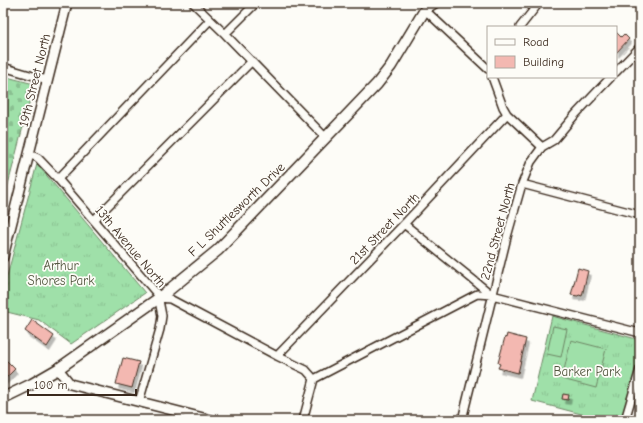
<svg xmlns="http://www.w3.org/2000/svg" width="643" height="423" viewBox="0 0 643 423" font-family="'Comic Neue',sans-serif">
	<defs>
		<pattern id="grass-tufts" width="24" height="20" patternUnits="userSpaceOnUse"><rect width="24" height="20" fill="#9fe0a9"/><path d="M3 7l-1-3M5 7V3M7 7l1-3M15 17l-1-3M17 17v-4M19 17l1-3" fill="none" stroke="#8ac091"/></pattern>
		<pattern id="cemetery-stones" width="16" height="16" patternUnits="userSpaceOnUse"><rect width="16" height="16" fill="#9fe0a9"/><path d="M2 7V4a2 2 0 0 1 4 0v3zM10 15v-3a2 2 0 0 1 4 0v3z" fill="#8ac091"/></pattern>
		<filter id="shadow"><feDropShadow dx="2.5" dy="4.5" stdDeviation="0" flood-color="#0004"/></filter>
	</defs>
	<rect width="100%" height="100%" fill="#fdfcf7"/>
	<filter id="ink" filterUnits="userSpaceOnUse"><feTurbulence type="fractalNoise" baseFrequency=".025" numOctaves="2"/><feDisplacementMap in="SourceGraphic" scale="8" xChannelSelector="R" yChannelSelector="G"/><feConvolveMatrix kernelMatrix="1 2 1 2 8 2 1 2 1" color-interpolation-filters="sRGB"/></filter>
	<g filter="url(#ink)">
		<!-- grass -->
		<path fill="url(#grass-tufts)" stroke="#6d8564" d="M 37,164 L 145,293 L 71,344 L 39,320 L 3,311 L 3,291 Z
			M 552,316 L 640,340 L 640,369 L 625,420 L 604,420 L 532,401 Z"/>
		<!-- cemetery -->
		<path fill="url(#cemetery-stones)" stroke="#6d8564" d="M 3,76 L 34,84 L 3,204 Z"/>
		<!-- garden -->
		<path fill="#9fe0a9" stroke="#6d8564" d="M 553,326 L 567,329 L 561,357 L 547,354 Z
			M 571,340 L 606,349 L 596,388 L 562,379 Z"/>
		<!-- building -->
		<path fill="#f3b8b1" stroke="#3b2a1e" filter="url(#shadow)" d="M 616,32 L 621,37 L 624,34 L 629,39 L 616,53 Z
			M 578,268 L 588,271 L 582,296 L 579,295 L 578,296 L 571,295 Z
			M 32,320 L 54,336 L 47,347 L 25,331 Z
			M 507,334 L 526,339 L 518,373 L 498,368 L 500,364 L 498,363 L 505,337 L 506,338 Z
			M 3,357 L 15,369 L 3,381 Z
			M 123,358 L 139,362 L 132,388 L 116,384 Z
			M 563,394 L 569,395 L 568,400 L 562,399 Z"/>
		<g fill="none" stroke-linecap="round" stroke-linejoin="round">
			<!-- minor casing -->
			<g stroke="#3b2a1e" stroke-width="10">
				<path id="minor" d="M 193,3 L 225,34 L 326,138
					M 425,10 L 488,69
					M 520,27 L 539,3
					M 225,34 L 256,3
					M 3,67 L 47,80
					M 616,72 L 640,47
					M 492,77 L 503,107 L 507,114 L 542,147
					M 29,154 L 38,158 L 58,179 L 158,295 L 162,316 L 160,329 L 139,402
					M 58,179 L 210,20
					M 522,184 L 640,215
					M 94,220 L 252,61
					M 404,224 L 492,295 L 640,333
					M 159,298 L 170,299 L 277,356 L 306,370 L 314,379
					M 277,356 L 404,224 L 507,114
					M 314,379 L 477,294 L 492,295
					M 303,420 L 314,379
					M 462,420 L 507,237 L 522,184 L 531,162 L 542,147 L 554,140 L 575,115 L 611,77
					M 625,420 L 640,369"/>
			</g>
			<!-- tertiary casing -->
			<g stroke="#3b2a1e" stroke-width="12">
				<path id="tertiary" d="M 3,257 L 67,3
					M 58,369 L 70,384 L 211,420"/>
			</g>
			<!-- secondary casing -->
			<g stroke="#3b2a1e" stroke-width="13">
				<path id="secondary" d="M 3,398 L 32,384 L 58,369 L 159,298 L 218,250 L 377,84 L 391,66 L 426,8 L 434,3"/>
			</g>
			<!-- minor -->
			<use href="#minor" stroke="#fdfcf7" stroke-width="7"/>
			<!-- tertiary -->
			<use href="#tertiary" stroke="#fdfcf7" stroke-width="9"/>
			<!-- secondary -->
			<use href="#secondary" stroke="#fdfcf7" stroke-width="10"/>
		</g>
	</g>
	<g text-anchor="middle" stroke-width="3.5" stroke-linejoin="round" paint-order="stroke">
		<!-- street labels -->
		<g font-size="13" fill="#3b2a1e" stroke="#fdfcf7">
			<text transform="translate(34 80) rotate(-76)" y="5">19th Street North</text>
			<text transform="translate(236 209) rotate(-44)" y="5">F L Shuttlesworth Drive</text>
			<text transform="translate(384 228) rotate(-46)" y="5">21st Street North</text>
			<text transform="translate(497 231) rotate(-75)" y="5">22nd Street North</text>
			<text transform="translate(131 246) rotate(50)" y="5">13th Avenue North</text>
		</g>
		<!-- park labels -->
		<g font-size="13" fill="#545841" stroke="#fdfcf7">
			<text x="61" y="270">Arthur<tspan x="61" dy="15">Shores Park</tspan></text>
			<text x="587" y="376">Barker Park</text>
		</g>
	</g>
	<!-- margin -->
	<rect width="643" height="423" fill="none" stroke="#fdfcf7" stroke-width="16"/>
	<rect x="8" y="8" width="627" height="407" fill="none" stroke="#3b2a1e" stroke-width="1.5" filter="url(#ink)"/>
	<!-- legend -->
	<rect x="487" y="26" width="130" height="52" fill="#fdfcf7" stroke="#afa8a0"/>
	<rect x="495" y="39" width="20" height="6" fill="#fdfcf7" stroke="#afa8a0"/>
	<text x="523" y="46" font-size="12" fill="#3b2a1e">Road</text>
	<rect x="495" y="56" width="20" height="12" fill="#f3b8b1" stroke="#afa8a0"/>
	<text x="523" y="66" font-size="12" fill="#3b2a1e">Building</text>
	<!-- scale -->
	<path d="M28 389v6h108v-6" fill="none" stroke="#3b2a1e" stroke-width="2"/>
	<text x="34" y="389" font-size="12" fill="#3b2a1e" stroke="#fdfcf7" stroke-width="3" paint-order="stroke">100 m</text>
</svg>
